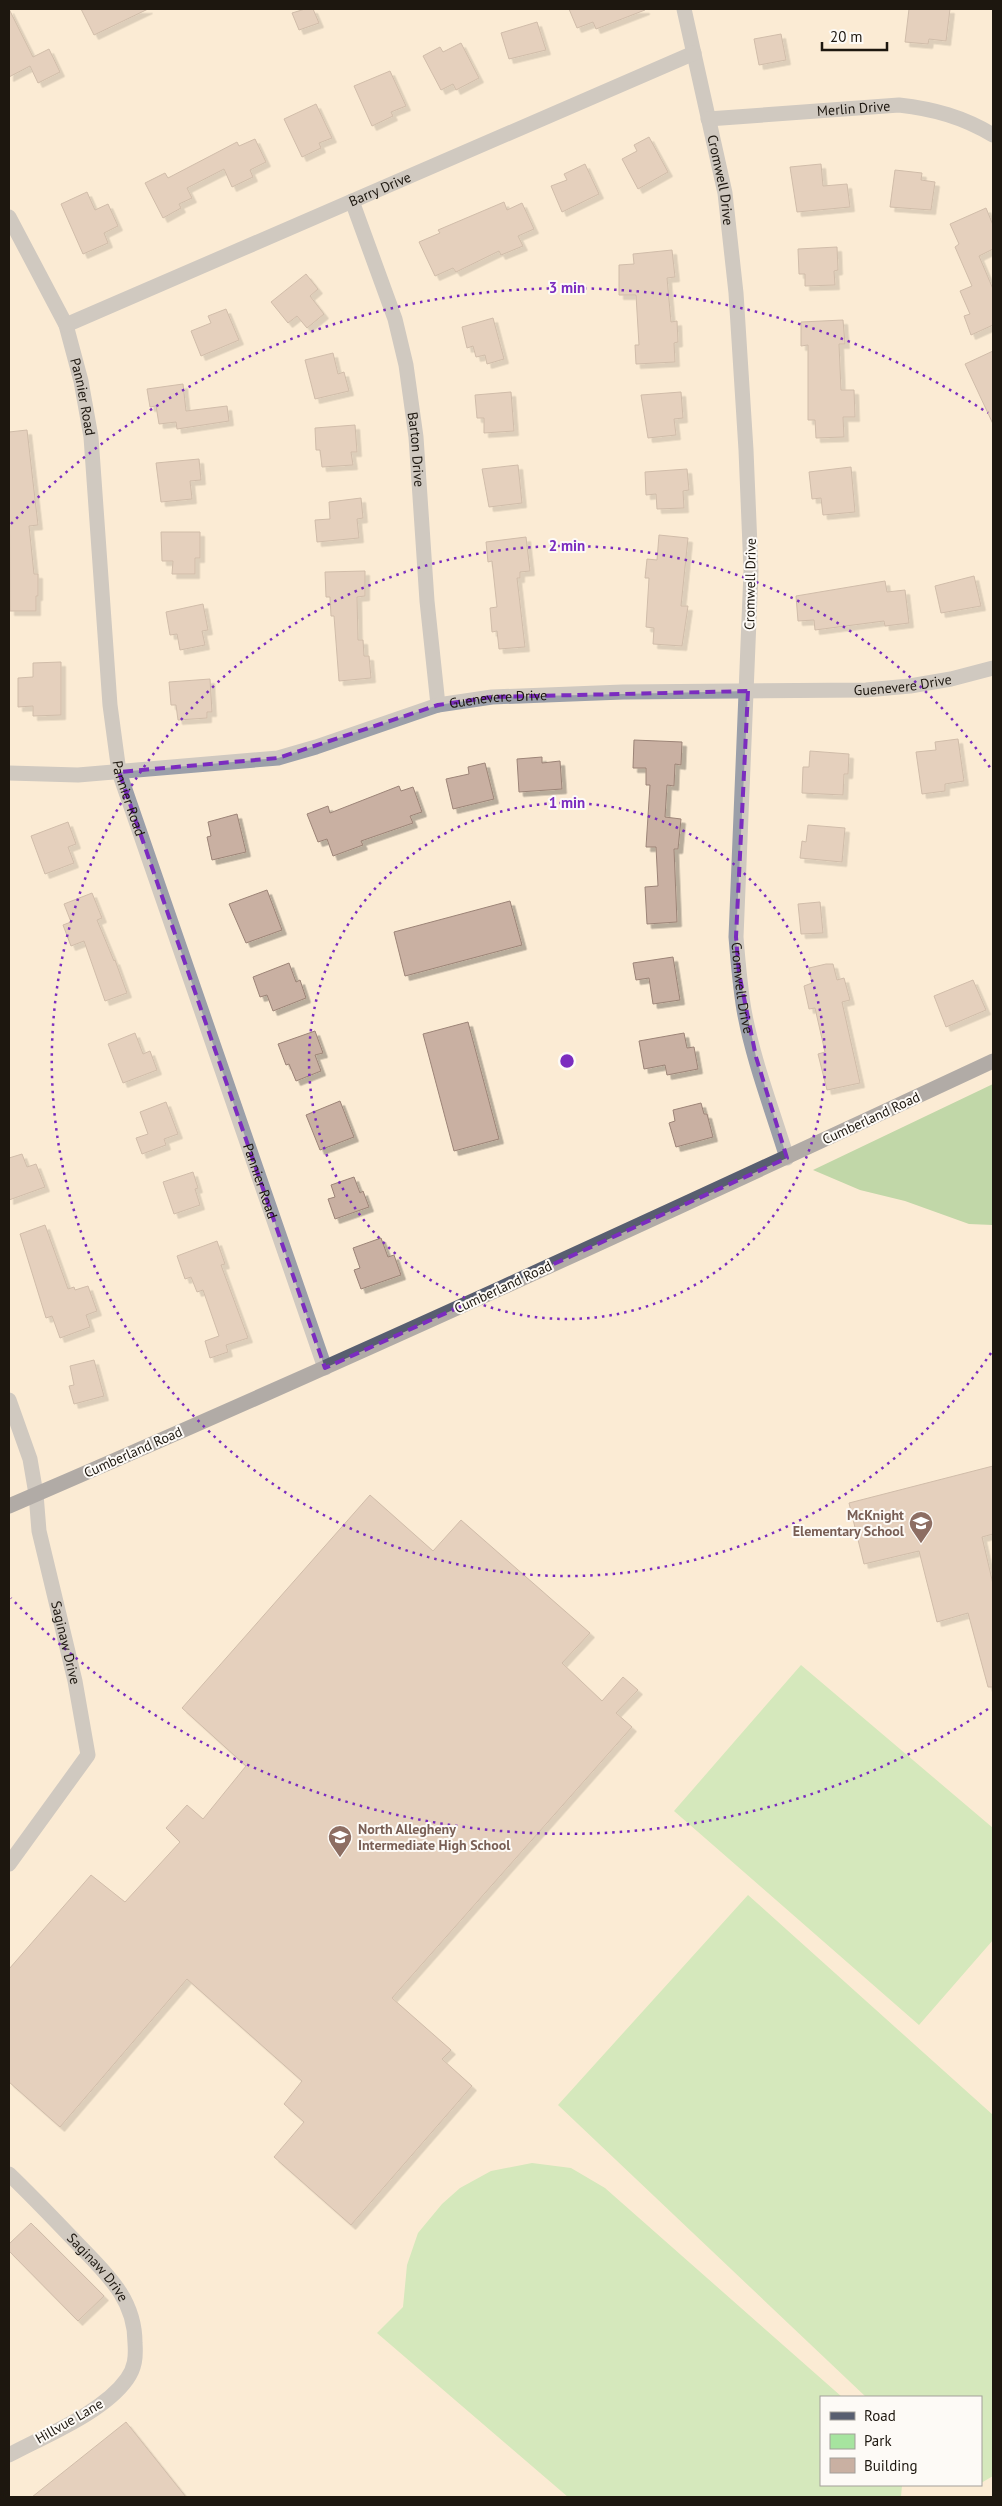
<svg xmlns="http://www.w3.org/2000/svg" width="1002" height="2506" viewBox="0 0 1002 2506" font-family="'PT Sans',sans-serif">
	<defs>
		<filter id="shadow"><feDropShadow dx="4.5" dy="4.5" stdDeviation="0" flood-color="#0004"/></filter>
	</defs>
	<rect width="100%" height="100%" fill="#fbebd4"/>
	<!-- green -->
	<path fill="#a6e49f" d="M 801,1665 L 993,1828 L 993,1940 L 919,2025 L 674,1811 Z
		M 748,1895 L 993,2115 L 993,2476 L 981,2483 L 981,2397 L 866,2397 L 558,2105 Z
		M 532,2163 L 571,2168 L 605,2188 L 842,2397 L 821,2397 L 821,2485 L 902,2485 L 901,2497 L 568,2497 L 377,2333 L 403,2307 L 407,2265 L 418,2233 L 442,2204 L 460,2188 L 491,2171 Z"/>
	<!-- forest -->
	<path fill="#7abe73" d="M 993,1084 L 993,1225 L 969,1224 L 905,1201 L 860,1190 L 813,1170 Z"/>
	<!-- building -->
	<path fill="#c9b0a2" stroke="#9c8477" filter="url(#shadow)" d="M 9,9 L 33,57 L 49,49 L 60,72 L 38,83 L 30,66 L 9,77 Z
		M 81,9 L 148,9 L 94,35 Z
		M 305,9 L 313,9 L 319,23 L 299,30 L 292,13 Z
		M 569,9 L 645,9 L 645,10 L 596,29 L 593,22 L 577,28 Z
		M 909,9 L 950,9 L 946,41 L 929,39 L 928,44 L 905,42 Z
		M 537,22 L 546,50 L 509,59 L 501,33 Z
		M 781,34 L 786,60 L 759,65 L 754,39 Z
		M 461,43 L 479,78 L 456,90 L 453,84 L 441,90 L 423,56 L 440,47 L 443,52 Z
		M 390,71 L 406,106 L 391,112 L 393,116 L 372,126 L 354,86 Z
		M 316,104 L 332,138 L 319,143 L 321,148 L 302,157 L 284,119 Z
		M 649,137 L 668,172 L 638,189 L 622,159 L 637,151 L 634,145 Z
		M 255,139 L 266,162 L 250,170 L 253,177 L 232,187 L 224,169 L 187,188 L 192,198 L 179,204 L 181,208 L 163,218 L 145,183 L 165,173 L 168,178 L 237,142 L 239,146 Z
		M 585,164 L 599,194 L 562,212 L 551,186 L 567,180 L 564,174 Z
		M 821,164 L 823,186 L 847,184 L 850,207 L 797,212 L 790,167 Z
		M 895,170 L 922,173 L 921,180 L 935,182 L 931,210 L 890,207 Z
		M 87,192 L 95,210 L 108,204 L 118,226 L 104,233 L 108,243 L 83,254 L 61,204 Z
		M 504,202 L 507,210 L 522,203 L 534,229 L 518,236 L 523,246 L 501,255 L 499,251 L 456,272 L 453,268 L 435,276 L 419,242 L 440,233 L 438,230 Z
		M 986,208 L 993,225 L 993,249 L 979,256 L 993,289 L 993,325 L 971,335 L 964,316 L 970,314 L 960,291 L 972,286 L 955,247 L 959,244 L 950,224 Z
		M 837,247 L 838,270 L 834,271 L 835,285 L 805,286 L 805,274 L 799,274 L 798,249 Z
		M 672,250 L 675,277 L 667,278 L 671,322 L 677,321 L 678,342 L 674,343 L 675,362 L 636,364 L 635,345 L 639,345 L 636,295 L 619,295 L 619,265 L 634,264 L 633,254 Z
		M 306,274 L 318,289 L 310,296 L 324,314 L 307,328 L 297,316 L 288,323 L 271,302 Z
		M 226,309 L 239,340 L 201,356 L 191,331 L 211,323 L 208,316 Z
		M 493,318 L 504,359 L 487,364 L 485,355 L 476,357 L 473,346 L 467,348 L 462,327 Z
		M 843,320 L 845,344 L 839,344 L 841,390 L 854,390 L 855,417 L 843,417 L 844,437 L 816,438 L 815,420 L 808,420 L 808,345 L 801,346 L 801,322 Z
		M 993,351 L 993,424 L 965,364 Z
		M 333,353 L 338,374 L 344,372 L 349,391 L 315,399 L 305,360 Z
		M 183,384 L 186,411 L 227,406 L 229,421 L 177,429 L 176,422 L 159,424 L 156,406 L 150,407 L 147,389 Z
		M 511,392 L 514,431 L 484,433 L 484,418 L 477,418 L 475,395 Z
		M 681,392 L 683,418 L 674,419 L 676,435 L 648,438 L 641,395 Z
		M 355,425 L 357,452 L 351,452 L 353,465 L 322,467 L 320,450 L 316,450 L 315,428 Z
		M 27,430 L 38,525 L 29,526 L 34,574 L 38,574 L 38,596 L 36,596 L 36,611 L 10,611 L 9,432 Z
		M 199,459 L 201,480 L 190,481 L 192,499 L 161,502 L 156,463 Z
		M 518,465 L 522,503 L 489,507 L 482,469 Z
		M 851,467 L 855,512 L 823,515 L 821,498 L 812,499 L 809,472 Z
		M 687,469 L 689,490 L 683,491 L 684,508 L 657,509 L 656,494 L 646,495 L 645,472 Z
		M 361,498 L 363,518 L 357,519 L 359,538 L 317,542 L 315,520 L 330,519 L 329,502 Z
		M 161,532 L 200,532 L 200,558 L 195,558 L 195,574 L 172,574 L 173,561 L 162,561 Z
		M 659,535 L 688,538 L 681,606 L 688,606 L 682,646 L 653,644 L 654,628 L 646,627 L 649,578 L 645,578 L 647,559 L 657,560 Z
		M 526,537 L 530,571 L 520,572 L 520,578 L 517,578 L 525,647 L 499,649 L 497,631 L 492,632 L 490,608 L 497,607 L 492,561 L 488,562 L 486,542 Z
		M 365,571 L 365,596 L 357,597 L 358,640 L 363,640 L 364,656 L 369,656 L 371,678 L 339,681 L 334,616 L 331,616 L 330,597 L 326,597 L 325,572 Z
		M 974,576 L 981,606 L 941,613 L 935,586 Z
		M 885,581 L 887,592 L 905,590 L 909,623 L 885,626 L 884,621 L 815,630 L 814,620 L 798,621 L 796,596 Z
		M 203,604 L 208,630 L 202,631 L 205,645 L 180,650 L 177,634 L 170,635 L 166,612 Z
		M 61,662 L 61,715 L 33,716 L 33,706 L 18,707 L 18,678 L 33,677 L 33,663 Z
		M 210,679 L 212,712 L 207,712 L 207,718 L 178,720 L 176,705 L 171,705 L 169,682 Z
		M 958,739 L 964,781 L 945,784 L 945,791 L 922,794 L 916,752 L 936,750 L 935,742 Z
		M 634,740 L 682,742 L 681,765 L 675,764 L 674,786 L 667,785 L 665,817 L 681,819 L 678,849 L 674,849 L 677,922 L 647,924 L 645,887 L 658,886 L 656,847 L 646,847 L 650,785 L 646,785 L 646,768 L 633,768 Z
		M 810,751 L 849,754 L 848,774 L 844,774 L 843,795 L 802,793 L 803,767 L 809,767 Z
		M 542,757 L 542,763 L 560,761 L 562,789 L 519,792 L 517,759 Z
		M 485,763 L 494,799 L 453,809 L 446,779 L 469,774 L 468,767 Z
		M 399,786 L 401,791 L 413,787 L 422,812 L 410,816 L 413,823 L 361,841 L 363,845 L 333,856 L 327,839 L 318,842 L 307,814 L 328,806 L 330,813 Z
		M 237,814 L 246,852 L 212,860 L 207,837 L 211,836 L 208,822 Z
		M 68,822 L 76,844 L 68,847 L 74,863 L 45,874 L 31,836 Z
		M 808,825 L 845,828 L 842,862 L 800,858 L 802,841 L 806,842 Z
		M 267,890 L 282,930 L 246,943 L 229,904 Z
		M 92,893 L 102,918 L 97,920 L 114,961 L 115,960 L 127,993 L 105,1001 L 84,941 L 71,946 L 63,925 L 71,922 L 64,904 Z
		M 510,901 L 522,945 L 405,976 L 394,932 Z
		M 820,902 L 823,933 L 801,934 L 798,904 Z
		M 673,957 L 680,1000 L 653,1004 L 649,978 L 636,980 L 633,963 Z
		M 289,963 L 296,982 L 300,980 L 306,998 L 273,1011 L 267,995 L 260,997 L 253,977 Z
		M 826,964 L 833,964 L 837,980 L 844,978 L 850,1000 L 842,1002 L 860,1083 L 827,1090 L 818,1054 L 825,1052 L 815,1008 L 809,1009 L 804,986 L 812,983 L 809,968 Z
		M 973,980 L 986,1010 L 946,1027 L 934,996 Z
		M 468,1022 L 499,1139 L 454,1151 L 423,1034 Z
		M 315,1031 L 323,1053 L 315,1055 L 321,1071 L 296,1081 L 289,1064 L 286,1065 L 278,1044 Z
		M 135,1033 L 143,1054 L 150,1051 L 157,1070 L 123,1083 L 108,1044 Z
		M 684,1033 L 687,1048 L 694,1047 L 698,1069 L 667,1075 L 665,1065 L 644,1069 L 639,1041 Z
		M 340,1101 L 354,1137 L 320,1150 L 306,1115 Z
		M 166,1102 L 178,1134 L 164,1139 L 166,1145 L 142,1154 L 136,1138 L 148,1134 L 140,1112 Z
		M 701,1103 L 704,1114 L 707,1114 L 713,1137 L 676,1147 L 669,1123 L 675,1121 L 673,1110 Z
		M 22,1154 L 27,1167 L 36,1164 L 45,1187 L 9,1200 L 9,1158 Z
		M 193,1172 L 198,1188 L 195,1189 L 200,1205 L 174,1214 L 163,1182 Z
		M 354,1177 L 360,1193 L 363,1191 L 369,1207 L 335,1219 L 328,1199 L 335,1197 L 331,1185 Z
		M 45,1225 L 68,1289 L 74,1287 L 75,1290 L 88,1286 L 97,1311 L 86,1315 L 90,1327 L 60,1338 L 52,1316 L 46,1318 L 20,1234 Z
		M 381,1238 L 388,1257 L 394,1255 L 401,1275 L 361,1289 L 354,1270 L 360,1268 L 353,1248 Z
		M 217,1241 L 225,1264 L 221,1265 L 248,1338 L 226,1345 L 228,1352 L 210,1358 L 205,1341 L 219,1336 L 203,1290 L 197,1292 L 191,1277 L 185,1279 L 177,1256 Z
		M 94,1360 L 104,1396 L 74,1404 L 69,1386 L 74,1385 L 70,1366 Z
		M 993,1466 L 993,1534 L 982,1537 L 993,1584 L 993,1687 L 988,1687 L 968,1613 L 937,1622 L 919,1551 L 864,1564 L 849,1503 Z
		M 370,1495 L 433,1551 L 461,1520 L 590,1633 L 562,1663 L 602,1701 L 623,1677 L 638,1690 L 616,1713 L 632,1727 L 392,1998 L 451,2050 L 442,2059 L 472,2086 L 351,2225 L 274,2157 L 304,2122 L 284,2104 L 302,2081 L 187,1979 L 60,2127 L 9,2082 L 9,1969 L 91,1875 L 125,1902 L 180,1842 L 166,1828 L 187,1805 L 203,1819 L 246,1766 L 182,1708 Z
		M 31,2223 L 104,2296 L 78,2321 L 9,2251 L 9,2244 Z
		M 126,2422 L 186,2497 L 32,2497 Z"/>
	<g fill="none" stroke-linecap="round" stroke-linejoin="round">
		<!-- minor -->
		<g stroke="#9b9fa9" stroke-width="15">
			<path id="s1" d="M 684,9 L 725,193 L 736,293 L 746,450 L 751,571 L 736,937 C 738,962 740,986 744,1010 C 753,1060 772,1109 787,1158"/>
			<path id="s2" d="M 708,119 L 899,105 C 934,109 963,117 993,135"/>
			<path id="s3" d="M 352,201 L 395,319 L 406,365 L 416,437 L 427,601 L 438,705"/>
			<path id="s4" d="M 9,217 L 66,325 L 81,381 L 91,437 L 110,705 L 119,772 L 325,1368"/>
			<path id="s5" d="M 66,325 L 694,53"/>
			<path id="s6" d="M 9,773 L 78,775 L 278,758 L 316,747 L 438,705 L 492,697 L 623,692 L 866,690 L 910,686 L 951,679 L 993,668"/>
			<path id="s7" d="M 9,1400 L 30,1459 L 36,1494 L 39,1531 L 75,1681 L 88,1755 L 9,1864"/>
			<path id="s8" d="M 9,2174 C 31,2195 52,2217 73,2239 C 103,2271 135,2296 135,2343 C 136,2357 135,2368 127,2379 C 103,2413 44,2436 9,2455"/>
		</g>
		<!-- major -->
		<path stroke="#585e70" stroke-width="15" d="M 9,1506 C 340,1364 667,1213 993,1061"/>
	</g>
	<!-- marked area -->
	<path d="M0 0H1002V2506H0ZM 748,691 L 736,937 L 739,973 L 756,1057 L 787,1158 L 325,1368 L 119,772 L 278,758 L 438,705 L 492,697 Z" fill="#fbebd4" fill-opacity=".55" fill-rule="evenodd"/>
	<path fill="none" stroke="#7b2cbf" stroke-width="4" stroke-dasharray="10 6" stroke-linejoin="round" d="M 748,691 L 736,937 L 739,973 L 756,1057 L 787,1158 L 325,1368 L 119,772 L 278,758 L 438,705 L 492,697 Z"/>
	<!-- distance rings -->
	<g fill="none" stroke="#7b2cbf" stroke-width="2.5" stroke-dasharray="2.5 5">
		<circle cx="567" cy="1061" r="258"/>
		<path d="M991 1353A515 515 0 1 1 991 769"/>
		<path d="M988 1709A773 773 0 0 1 11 1598M11 524A773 773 0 0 1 988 413"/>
	</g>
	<!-- icons -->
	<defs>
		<g id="school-pin" transform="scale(1.25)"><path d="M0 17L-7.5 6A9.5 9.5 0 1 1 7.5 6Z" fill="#8d6e63" stroke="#fdfaf6"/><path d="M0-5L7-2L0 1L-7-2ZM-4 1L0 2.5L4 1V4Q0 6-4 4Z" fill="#fff"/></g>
	</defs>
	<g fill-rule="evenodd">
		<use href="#school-pin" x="921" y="1523"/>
		<use href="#school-pin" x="340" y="1837"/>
	</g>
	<g text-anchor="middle" stroke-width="4" stroke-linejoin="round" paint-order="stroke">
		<!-- street labels -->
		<g font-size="14" fill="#1d170f" stroke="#fdfaf6">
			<text dy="5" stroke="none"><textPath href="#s2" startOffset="146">Merlin Drive</textPath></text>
			<text dy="5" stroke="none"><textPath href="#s1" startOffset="175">Cromwell Drive</textPath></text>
			<text dy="5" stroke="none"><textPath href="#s5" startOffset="342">Barry Drive</textPath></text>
			<text dy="5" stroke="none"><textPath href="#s4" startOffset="196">Pannier Road</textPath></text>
			<text dy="5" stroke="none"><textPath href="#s3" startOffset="258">Barton Drive</textPath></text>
			<text transform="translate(750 584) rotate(-89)" y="5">Cromwell Drive</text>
			<text dy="5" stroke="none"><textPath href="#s6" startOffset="904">Guenevere Drive</textPath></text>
			<text dy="5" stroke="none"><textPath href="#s6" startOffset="499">Guenevere Drive</textPath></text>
			<text dy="5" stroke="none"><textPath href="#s4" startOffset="601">Pannier Road</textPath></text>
			<text dy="5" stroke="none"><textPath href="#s1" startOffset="985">Cromwell Drive</textPath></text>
			<text transform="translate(871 1118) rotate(-25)" y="5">Cumberland Road</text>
			<text dy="5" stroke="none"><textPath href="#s4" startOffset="1006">Pannier Road</textPath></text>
			<text transform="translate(503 1287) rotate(-25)" y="5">Cumberland Road</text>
			<text transform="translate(133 1452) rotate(-24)" y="5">Cumberland Road</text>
			<text dy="5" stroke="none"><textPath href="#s7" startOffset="250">Saginaw Drive</textPath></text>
			<text dy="5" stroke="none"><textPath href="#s8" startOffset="129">Saginaw Drive</textPath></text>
			<text transform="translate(69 2421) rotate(-30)" y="5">Hillvue Lane</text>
		</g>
		<!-- education labels -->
		<g font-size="14" font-weight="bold" fill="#785e54" stroke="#fdfaf6" text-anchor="end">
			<text x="904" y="1520">McKnight<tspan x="904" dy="16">Elementary School</tspan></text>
			<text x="358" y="1834" text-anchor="start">North Allegheny<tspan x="358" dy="16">Intermediate High School</tspan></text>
		</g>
	</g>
	<circle cx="567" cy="1061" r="8" fill="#7b2cbf" stroke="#fdfaf6" stroke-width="2.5"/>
	<g font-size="15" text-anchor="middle" font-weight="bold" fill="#7b2cbf" stroke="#fdfaf6" stroke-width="4" stroke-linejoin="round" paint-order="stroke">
		<text x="567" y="293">3 min</text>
		<text x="567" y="551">2 min</text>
		<text x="567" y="808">1 min</text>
	</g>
	<!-- border -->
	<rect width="1002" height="2506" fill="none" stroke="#1d170f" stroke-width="20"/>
	<!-- legend -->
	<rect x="820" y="2396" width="162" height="90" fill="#fdfaf6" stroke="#a39f9a"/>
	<rect x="830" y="2412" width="25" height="8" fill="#585e70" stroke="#a39f9a"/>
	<text x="864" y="2421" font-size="15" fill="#1d170f">Road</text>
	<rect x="830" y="2434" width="25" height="15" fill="#a6e49f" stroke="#a39f9a"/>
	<text x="864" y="2446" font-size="15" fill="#1d170f">Park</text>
	<rect x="830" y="2458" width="25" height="15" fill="#c9b0a2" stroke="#a39f9a"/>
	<text x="864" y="2471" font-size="15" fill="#1d170f">Building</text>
	<!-- scale -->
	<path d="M822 42v8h65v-8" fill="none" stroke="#1d170f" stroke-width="2.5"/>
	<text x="830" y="42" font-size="15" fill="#1d170f" stroke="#fdfaf6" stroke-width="4" paint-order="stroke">20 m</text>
</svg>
